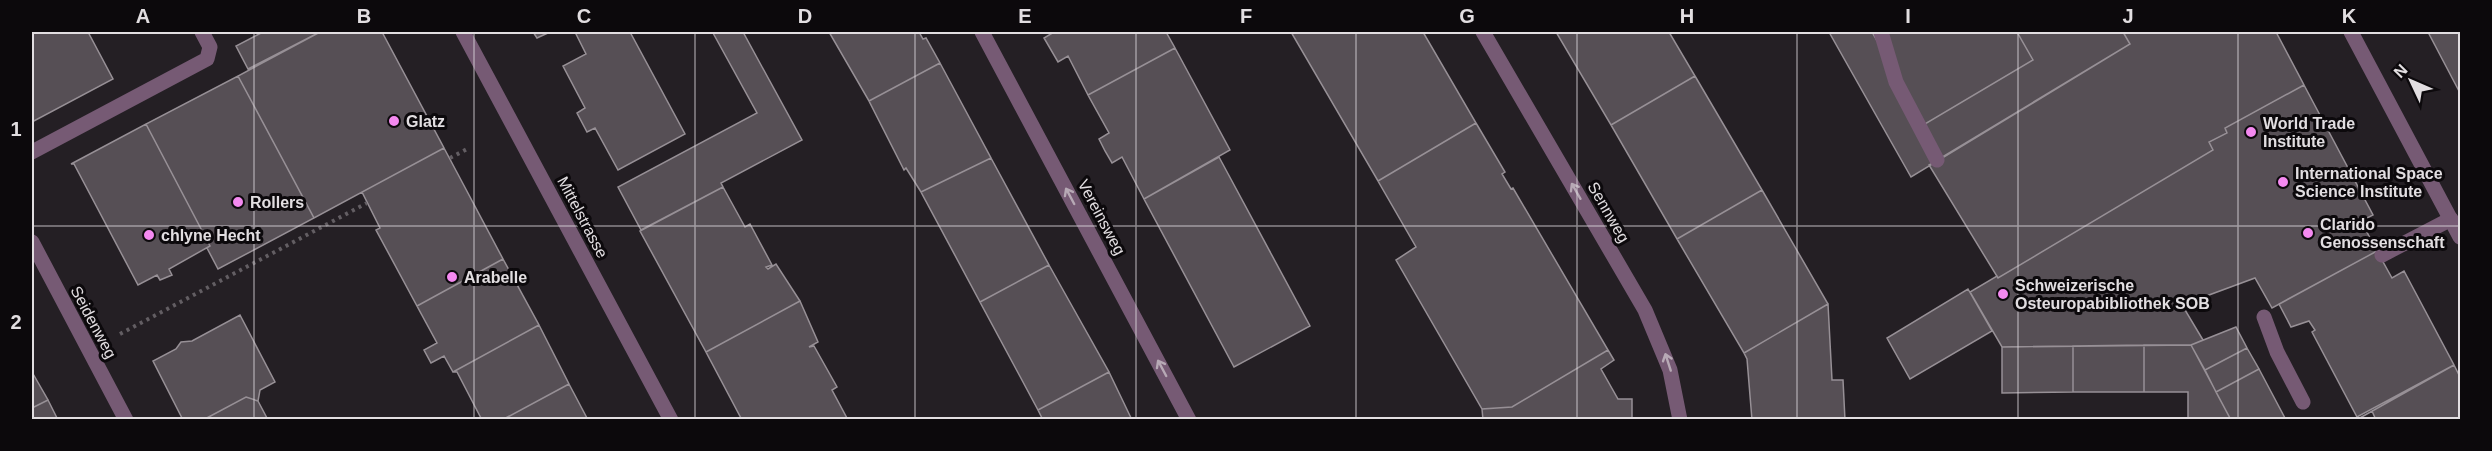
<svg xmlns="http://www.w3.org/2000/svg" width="2492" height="451" viewBox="0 0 2492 451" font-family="Arial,sans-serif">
	<rect width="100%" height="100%" fill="#241f24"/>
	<!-- building -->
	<path fill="#564f55" stroke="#979096" stroke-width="1.5" d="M 32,32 L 88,32 L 113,79 L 32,122 Z
		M 263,32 L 262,32 L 320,32 L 248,69 L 236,46 Z
		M 320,32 L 382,32 L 444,148 L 314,218 L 238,76 Z
		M 533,32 L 550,32 L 537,38 Z
		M 575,32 L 630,32 L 685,134 L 618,170 L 595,128 L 587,132 L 577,113 L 585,108 L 563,66 L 586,54 Z
		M 716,32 L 743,32 L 802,140 L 721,183 L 723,187 L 641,230 L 618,187 L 757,113 L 713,33 Z
		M 829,32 L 919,32 L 923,39 L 926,38 L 940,63 L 869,101 Z
		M 1054,32 L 1166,32 L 1175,48 L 1088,95 L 1068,56 L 1058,62 L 1044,38 Z
		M 1291,32 L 1423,32 L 1476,123 L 1378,181 Z
		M 1556,32 L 1669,32 L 1695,76 L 1611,125 Z
		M 1829,32 L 1872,32 L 1925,124 L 2033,60 L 2017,32 L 2123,32 L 2130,44 L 1911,177 Z
		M 1872,32 L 2017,32 L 2033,60 L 1925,124 Z
		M 2123,32 L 2276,32 L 2304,85 L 2225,128 L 2227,133 L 2209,142 L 2213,150 L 1998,278 L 1929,165 L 2130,44 Z
		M 2428,32 L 2460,32 L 2460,93 Z
		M 1175,48 L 1230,150 L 1144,199 L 1122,157 L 1112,163 L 1105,151 L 1099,139 L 1109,133 L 1088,95 Z
		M 940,63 L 991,158 L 921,192 L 906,168 L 904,170 L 869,101 Z
		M 238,76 L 314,218 L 218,269 L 207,248 L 210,246 L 146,124 Z
		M 1695,76 L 1762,190 L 1677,239 L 1611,125 Z
		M 2304,85 L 2373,215 L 2361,221 L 2377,251 L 2272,308 L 2255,278 L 2182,305 L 2203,340 L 2191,345 L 2002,347 L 1970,292 L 1997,276 L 1998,278 L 2213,150 L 2209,142 L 2227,133 L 2225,128 Z
		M 1476,123 L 1505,172 L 1502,174 L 1511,189 L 1513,188 L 1608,350 L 1512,407 L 1482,409 L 1396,260 L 1416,247 L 1378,181 Z
		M 146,124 L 210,246 L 169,269 L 172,275 L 160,280 L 157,275 L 138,285 L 74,164 L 71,164 Z
		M 444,148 L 503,259 L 417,306 L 376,230 L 380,228 L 362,192 Z
		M 1219,157 L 1310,326 L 1234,367 L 1144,199 Z
		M 991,158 L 1049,265 L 980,302 L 921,192 Z
		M 723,187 L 745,227 L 750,224 L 772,265 L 766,267 L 768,269 L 776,264 L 800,301 L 706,352 L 640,231 Z
		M 1762,190 L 1828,304 L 1744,353 L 1677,239 Z
		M 2377,251 L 2392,278 L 2404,271 L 2454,365 L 2357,417 L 2312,332 L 2315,330 L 2309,321 L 2291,327 L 2279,304 Z
		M 503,259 L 539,325 L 453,372 L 444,356 L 431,363 L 424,350 L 437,343 L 417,306 Z
		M 1049,265 L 1109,372 L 1038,410 L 980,302 Z
		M 1968,289 L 1992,331 L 1910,379 L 1887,338 Z
		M 800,301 L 818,342 L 809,347 L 814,346 L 837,387 L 832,390 L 848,420 L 742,420 L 706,352 Z
		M 1828,304 L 1832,380 L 1843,380 L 1845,420 L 1752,420 L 1747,359 L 1744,353 Z
		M 240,315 L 275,382 L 260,390 L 258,401 L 246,397 L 203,420 L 183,420 L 153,361 L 176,349 L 181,342 L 192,341 Z
		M 539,325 L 569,384 L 502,420 L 482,420 L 457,372 L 453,372 Z
		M 2236,327 L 2247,348 L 2205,370 L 2191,345 Z
		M 2144,345 L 2191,345 L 2231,420 L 2188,420 L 2188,392 L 2144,392 Z
		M 2144,345 L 2144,392 L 2073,392 L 2073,346 Z
		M 2073,346 L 2073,392 L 2002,393 L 2002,347 Z
		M 2247,348 L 2259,369 L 2216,392 L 2205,370 Z
		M 1608,350 L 1614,360 L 1601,369 L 1618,399 L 1632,399 L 1632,420 L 1483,420 L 1482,409 L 1512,407 Z
		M 2454,365 L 2460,377 L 2460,420 L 2376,420 L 2372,411 L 2358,419 Z
		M 2259,369 L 2286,420 L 2231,420 L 2216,392 Z
		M 32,372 L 48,400 L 32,408 Z
		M 1109,372 L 1132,420 L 1043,420 L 1038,410 Z
		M 569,384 L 588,420 L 502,420 Z
		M 246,397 L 258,401 L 268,420 L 203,420 Z
		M 48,400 L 58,420 L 32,420 L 32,408 Z"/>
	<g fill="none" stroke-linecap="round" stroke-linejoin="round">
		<!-- path -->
		<path stroke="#635e63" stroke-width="4" stroke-dasharray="3 4.5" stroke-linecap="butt" d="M 450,158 L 469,148
			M 120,334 L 367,203"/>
		<!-- lane -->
		<path stroke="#765a74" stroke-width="15" d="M 1881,32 L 1896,82 L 1937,160
			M 32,152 L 207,59 L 210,47 L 202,32
			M 2382,255 L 2451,219
			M 2264,317 L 2277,352 L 2303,402"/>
		<!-- street -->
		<path stroke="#765a74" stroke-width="15" d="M 463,32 L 671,420
			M 982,32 L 1189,420
			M 1483,32 L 1645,310 L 1670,370 L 1680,420
			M 2351,32 L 2460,237
			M 32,242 L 126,420"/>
	</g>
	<!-- one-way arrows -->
	<defs><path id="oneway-shaft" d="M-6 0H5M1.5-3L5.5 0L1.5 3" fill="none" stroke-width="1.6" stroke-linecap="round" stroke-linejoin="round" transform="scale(1.5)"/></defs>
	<g stroke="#b7a9b5">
		<use href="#oneway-shaft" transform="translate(1576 191) rotate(-120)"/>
		<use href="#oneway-shaft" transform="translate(1070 196) rotate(-118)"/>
		<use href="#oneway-shaft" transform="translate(1668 362) rotate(-108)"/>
		<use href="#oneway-shaft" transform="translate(1162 368) rotate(-118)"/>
	</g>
	<!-- grid -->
	<path fill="none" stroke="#e2dee1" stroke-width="1.5" stroke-opacity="0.55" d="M 254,32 L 254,420M 474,32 L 474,420M 695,32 L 695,420M 915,32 L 915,420M 1136,32 L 1136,420M 1356,32 L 1356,420M 1577,32 L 1577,420M 1797,32 L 1797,420M 2018,32 L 2018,420M 2238,32 L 2238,420M 32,226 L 2460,226"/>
	<!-- markers -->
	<g fill="#f489f0" stroke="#0c090c" stroke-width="2">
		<circle cx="394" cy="121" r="6"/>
		<circle cx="2251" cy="132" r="6"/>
		<circle cx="2283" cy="182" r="6"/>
		<circle cx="238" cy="202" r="6"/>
		<circle cx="2308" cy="233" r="6"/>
		<circle cx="149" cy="235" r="6"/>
		<circle cx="452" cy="277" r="6"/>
		<circle cx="2003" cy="294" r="6"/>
	</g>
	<g text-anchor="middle" stroke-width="6" stroke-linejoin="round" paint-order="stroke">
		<!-- poi labels -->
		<g font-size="16" font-weight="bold" fill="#e2dee1" stroke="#0c090c" text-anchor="start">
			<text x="406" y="127">Glatz</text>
			<text x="2263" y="129">World Trade<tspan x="2263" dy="18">Institute</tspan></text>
			<text x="2295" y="179">International Space<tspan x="2295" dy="18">Science Institute</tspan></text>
			<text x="250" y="208">Rollers</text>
			<text x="2320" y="230">Clarido<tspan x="2320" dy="18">Genossenschaft</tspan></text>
			<text x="161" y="241">chlyne Hecht</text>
			<text x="464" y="283">Arabelle</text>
			<text x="2015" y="291">Schweizerische<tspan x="2015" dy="18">Osteuropabibliothek SOB</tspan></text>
		</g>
		<!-- street labels -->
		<g font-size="16" fill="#e2dee1" stroke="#0c090c">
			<text transform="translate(1609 212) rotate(60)" y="6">Sennweg</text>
			<text transform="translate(583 217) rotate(62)" y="6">Mittelstrasse</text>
			<text transform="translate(1102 217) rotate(62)" y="6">Vereinsweg</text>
			<text transform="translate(94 322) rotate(62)" y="6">Seidenweg</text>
		</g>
	</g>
	<!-- border -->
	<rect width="2492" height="451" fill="none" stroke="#0c090c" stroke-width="66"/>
	<!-- north arrow -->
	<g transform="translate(2411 81) rotate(314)" stroke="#0c090c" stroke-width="4.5" paint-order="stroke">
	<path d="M0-4.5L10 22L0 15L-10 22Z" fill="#e2dee1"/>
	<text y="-9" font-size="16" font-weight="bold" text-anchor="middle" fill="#e2dee1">N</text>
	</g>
	<rect x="33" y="33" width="2426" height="385" fill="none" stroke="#e2dee1" stroke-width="2"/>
	<g font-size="20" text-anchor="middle" font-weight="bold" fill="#e2dee1">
		<text x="143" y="23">A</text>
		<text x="364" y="23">B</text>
		<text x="584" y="23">C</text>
		<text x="805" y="23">D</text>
		<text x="1025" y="23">E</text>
		<text x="1246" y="23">F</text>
		<text x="1467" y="23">G</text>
		<text x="1687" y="23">H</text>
		<text x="1908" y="23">I</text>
		<text x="2128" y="23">J</text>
		<text x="2349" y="23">K</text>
		<text x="16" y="136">1</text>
		<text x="16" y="329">2</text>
	</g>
</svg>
